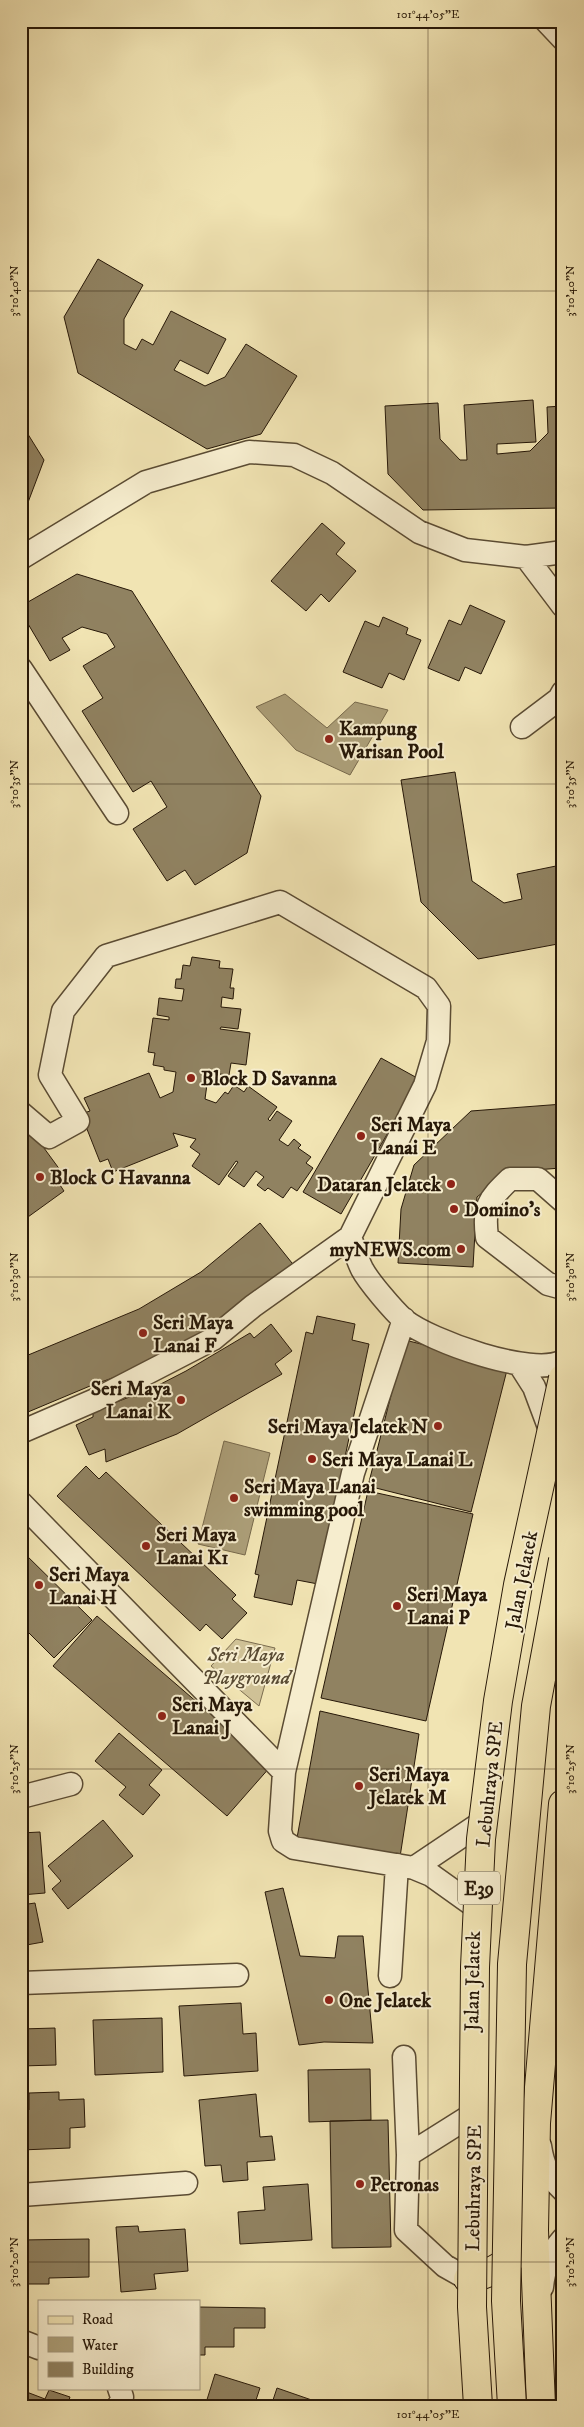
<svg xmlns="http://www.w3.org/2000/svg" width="584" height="2427" viewBox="0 0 584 2427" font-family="'IM FELL DW Pica',serif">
	<rect width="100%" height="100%" fill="#f1e4b3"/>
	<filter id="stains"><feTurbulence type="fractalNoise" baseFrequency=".004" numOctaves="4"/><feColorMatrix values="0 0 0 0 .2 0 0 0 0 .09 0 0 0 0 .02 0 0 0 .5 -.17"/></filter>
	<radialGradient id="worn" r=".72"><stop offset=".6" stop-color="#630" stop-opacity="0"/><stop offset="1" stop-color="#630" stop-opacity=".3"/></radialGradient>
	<!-- green -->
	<path fill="#cfc196" stroke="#7b6c4f" d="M 236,1639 L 275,1648 L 259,1706 L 211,1666 Z"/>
	<!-- water -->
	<path fill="#ac9f79" stroke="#77694c" d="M 285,694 L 327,728 L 355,702 L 388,710 L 350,775 L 296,750 L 256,707 Z
		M 224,1441 L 270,1453 L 245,1555 L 198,1544 Z"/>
	<!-- building -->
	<path fill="#908261" stroke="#271808" d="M 98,259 L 143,285 L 124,319 L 124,344 L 136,350 L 142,339 L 153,345 L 171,311 L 226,339 L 208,374 L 180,360 L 174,370 L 205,386 L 225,377 L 246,344 L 297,376 L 261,434 L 207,449 L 78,373 L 64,317 Z
		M 533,400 L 536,442 L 497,444 L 497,454 L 530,451 L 548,433 L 547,407 L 563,406 L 563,508 L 423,510 L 388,474 L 385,406 L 438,403 L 440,439 L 460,460 L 467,460 L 464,405 Z
		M 21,423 L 44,460 L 21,521 Z
		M 322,523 L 345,543 L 336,554 L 356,571 L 329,602 L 321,594 L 306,611 L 271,581 Z
		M 77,574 L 132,591 L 261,796 L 247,853 L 195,885 L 185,870 L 167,881 L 133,829 L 167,807 L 151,781 L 133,792 L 82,711 L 103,698 L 83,666 L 115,647 L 107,634 L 82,627 L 62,638 L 70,650 L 50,661 L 21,612 L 21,606 Z
		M 470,605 L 505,621 L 481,674 L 465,667 L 459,681 L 428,668 L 449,620 L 461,625 Z
		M 383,617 L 408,628 L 406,634 L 421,640 L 404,680 L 389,673 L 382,688 L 343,672 L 365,621 L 379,627 Z
		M 455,772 L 472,881 L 504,903 L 522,899 L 517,874 L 556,866 L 561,890 L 563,889 L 563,943 L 478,959 L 421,902 L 401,780 Z
		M 21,829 L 28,840 L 21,844 Z
		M 192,957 L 220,961 L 219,968 L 233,969 L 230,988 L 234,988 L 233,999 L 222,997 L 221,1007 L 241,1009 L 238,1029 L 221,1027 L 220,1029 L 250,1033 L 246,1065 L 231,1063 L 229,1075 L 219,1074 L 219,1078 L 208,1077 L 205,1099 L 216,1103 L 225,1092 L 228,1094 L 234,1085 L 244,1092 L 248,1086 L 277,1107 L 268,1119 L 270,1121 L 277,1111 L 292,1121 L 279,1140 L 288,1146 L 294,1139 L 301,1145 L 298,1148 L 311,1157 L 306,1163 L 313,1168 L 297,1191 L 291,1187 L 283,1198 L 268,1188 L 265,1191 L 257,1185 L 264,1177 L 256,1171 L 244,1187 L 228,1176 L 238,1162 L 236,1161 L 219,1185 L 192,1166 L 200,1154 L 190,1147 L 196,1139 L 173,1133 L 178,1146 L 113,1172 L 108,1159 L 100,1162 L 81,1114 L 90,1111 L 84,1098 L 149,1073 L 160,1098 L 173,1092 L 176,1072 L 164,1070 L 164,1067 L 153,1065 L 155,1053 L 148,1052 L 153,1018 L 169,1020 L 169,1017 L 157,1015 L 159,998 L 182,1001 L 184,989 L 175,988 L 176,979 L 181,979 L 183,965 L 190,966 Z
		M 381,1058 L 419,1079 L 341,1214 L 303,1192 Z
		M 563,1104 L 561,1168 L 509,1172 L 477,1197 L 473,1267 L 398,1263 L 401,1209 L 414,1165 L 471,1111 Z
		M 21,1131 L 26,1138 L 33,1133 L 63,1174 L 56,1179 L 64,1191 L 21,1222 Z
		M 260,1223 L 296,1268 L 171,1357 L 90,1386 L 28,1412 L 21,1393 L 21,1358 L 139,1309 L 201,1272 Z
		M 317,1316 L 355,1324 L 352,1340 L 369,1344 L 318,1584 L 297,1580 L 292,1605 L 254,1597 L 259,1575 L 255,1574 L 306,1332 L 313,1334 Z
		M 271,1324 L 292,1351 L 275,1364 L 282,1374 L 177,1434 L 106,1462 L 105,1449 L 89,1455 L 76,1425 L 93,1417 L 93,1411 L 153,1388 L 186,1371 L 250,1333 L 254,1338 Z
		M 405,1340 L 508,1366 L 471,1512 L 368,1486 Z
		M 86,1466 L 99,1479 L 106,1472 L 236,1595 L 232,1599 L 247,1613 L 222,1639 L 206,1624 L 200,1631 L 57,1496 Z
		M 368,1491 L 473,1514 L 426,1721 L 321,1698 Z
		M 21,1550 L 92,1620 L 54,1658 L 21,1625 Z
		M 97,1616 L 271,1766 L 227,1816 L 53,1666 Z
		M 320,1711 L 419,1734 L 400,1857 L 297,1838 Z
		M 119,1733 L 162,1770 L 149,1785 L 160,1795 L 143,1815 L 119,1795 L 126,1787 L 95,1761 Z
		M 103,1820 L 133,1856 L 68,1909 L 52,1889 L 61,1881 L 48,1866 Z
		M 40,1832 L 45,1893 L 21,1895 L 21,1833 Z
		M 283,1888 L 300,1956 L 335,1958 L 338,1936 L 363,1936 L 373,2043 L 324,2042 L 299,2045 L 265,1892 Z
		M 35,1903 L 43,1942 L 21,1946 L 21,1905 Z
		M 241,2003 L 243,2034 L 256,2033 L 258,2071 L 184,2076 L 179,2006 Z
		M 162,2018 L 163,2072 L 95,2075 L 93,2020 Z
		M 55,2028 L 56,2065 L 21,2066 L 21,2029 Z
		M 370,2069 L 371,2120 L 309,2122 L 308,2070 Z
		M 59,2092 L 59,2100 L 84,2099 L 85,2127 L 70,2128 L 70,2148 L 21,2150 L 21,2111 L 29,2110 L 29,2093 Z
		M 256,2094 L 260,2137 L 272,2136 L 275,2160 L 247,2162 L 248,2180 L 223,2182 L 221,2165 L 205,2166 L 199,2100 Z
		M 388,2120 L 391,2247 L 332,2248 L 330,2121 Z
		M 308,2184 L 312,2240 L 240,2244 L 238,2212 L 265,2210 L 263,2187 Z
		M 138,2226 L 139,2232 L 185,2229 L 188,2271 L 154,2274 L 156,2289 L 121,2292 L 116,2227 Z
		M 89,2239 L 89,2277 L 49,2278 L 49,2284 L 21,2284 L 21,2240 Z
		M 199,2307 L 265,2308 L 265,2328 L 234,2328 L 234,2347 L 205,2347 L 205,2355 L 199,2355 Z
		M 215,2374 L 260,2388 L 254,2406 L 205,2406 Z
		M 277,2388 L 329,2406 L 271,2406 Z
		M 49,2390 L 70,2397 L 67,2406 L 21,2406 L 24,2391 L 45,2399 Z"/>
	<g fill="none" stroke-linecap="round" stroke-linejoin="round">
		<!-- minor casing -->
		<g stroke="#5a4b33" stroke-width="25">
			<path id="minor" d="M 546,21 L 563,39
				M 526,557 L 563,606
				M 21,558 L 146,482 L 249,452 L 294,455 L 332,473 L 419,532 L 465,550 L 526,557 L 563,552
				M 21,669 L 117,813
				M 522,727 L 559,699 L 563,692
				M 21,1113 L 49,1137 L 78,1121 L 50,1075 L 63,1011 L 106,956 L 280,902 L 426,988 L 439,1006 L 438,1041 L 425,1085 L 350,1237 L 253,1306 L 213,1339 L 95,1400 L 21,1432
				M 563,1201 L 538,1179 L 510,1179 C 488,1200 483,1207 487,1237 L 548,1284 L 563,1288
				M 350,1237 C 354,1247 357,1259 362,1269 C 369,1282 393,1310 404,1320 C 430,1341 533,1378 563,1361
				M 404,1319 L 353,1473 L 284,1772 L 280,1831 L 283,1841 L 294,1848 L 414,1868 L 431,1875 L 473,1905
				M 520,1365 L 534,1387 L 552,1435
				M 21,1503 L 284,1772
				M 21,1797 L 71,1784
				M 414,1868 L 481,1823
				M 390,1976 L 397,1865
				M 21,1983 L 237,1975
				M 404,2057 L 408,2155
				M 540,2146 C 543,2166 548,2176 563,2190
				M 21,2195 L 186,2183
				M 468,2279 L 445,2266 L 406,2230 L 408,2155 L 470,2116
				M 542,2287 C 544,2267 550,2254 563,2239
				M 21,2341 L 39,2348
				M 119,2406 L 122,2397 L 119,2388"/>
		</g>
		<!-- major casing -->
		<g stroke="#271808" stroke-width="30">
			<path id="major" d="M 468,2279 C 491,2274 506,2265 522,2247
				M 541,2406 L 534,2230 L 536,2123 L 563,1804"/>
		</g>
		<!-- minor -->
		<use href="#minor" stroke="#f6edce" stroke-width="22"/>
		<!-- major -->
		<use href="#major" stroke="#f1e4b3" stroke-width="28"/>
		<!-- highway-bridge casing -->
		<g stroke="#271808" stroke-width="30" stroke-linecap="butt">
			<path id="highway-bridge" d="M 478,2406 L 472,2307 L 475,1967 L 481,1839 L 498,1701 L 518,1585 L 563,1378
				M 512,2406 L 506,2301 L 512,1964 L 536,1706 L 563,1560"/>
		</g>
		<!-- highway-bridge -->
		<use href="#highway-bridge" stroke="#f1e4b3" stroke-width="28"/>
	</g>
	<!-- ticks -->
	<path fill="none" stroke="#271808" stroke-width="1" stroke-opacity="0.45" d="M 428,21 L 428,2406M 21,291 L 563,291M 21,784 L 563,784M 21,1277 L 563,1277M 21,1769 L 563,1769M 21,2262 L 563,2262"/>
	<!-- markers -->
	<g fill="#8f2418" stroke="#f6edce" stroke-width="2">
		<circle cx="329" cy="739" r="5"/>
		<circle cx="191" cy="1078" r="5"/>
		<circle cx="361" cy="1136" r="5"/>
		<circle cx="40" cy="1177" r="5"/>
		<circle cx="451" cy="1184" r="5"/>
		<circle cx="454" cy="1209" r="5"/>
		<circle cx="461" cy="1249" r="5"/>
		<circle cx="143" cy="1333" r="5"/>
		<circle cx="181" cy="1400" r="5"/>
		<circle cx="438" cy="1426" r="5"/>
		<circle cx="312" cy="1459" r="5"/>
		<circle cx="234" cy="1498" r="5"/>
		<circle cx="146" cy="1546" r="5"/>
		<circle cx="39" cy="1585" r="5"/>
		<circle cx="397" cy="1606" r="5"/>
		<circle cx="162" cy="1716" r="5"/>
		<circle cx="359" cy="1786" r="5"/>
		<circle cx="329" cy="2000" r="5"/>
		<circle cx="360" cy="2184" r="5"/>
	</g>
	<g text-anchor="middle" stroke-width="4" stroke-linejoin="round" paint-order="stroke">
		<!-- shield labels -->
		<rect fill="#f6edce" stroke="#655843" stroke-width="1" x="458" y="1871.5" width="42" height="33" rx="4"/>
		<g font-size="19" font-weight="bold" fill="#271808">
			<text x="479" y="1895">E39</text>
		</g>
		<!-- poi labels -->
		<g font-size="20" font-weight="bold" fill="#271808" stroke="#f6edce" text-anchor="start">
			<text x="339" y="735">Kampung<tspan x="339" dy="23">Warisan Pool</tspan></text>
			<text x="201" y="1085">Block D Savanna</text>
			<text x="371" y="1131">Seri Maya<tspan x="371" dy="23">Lanai E</tspan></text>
			<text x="50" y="1184">Block C Havanna</text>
			<text x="441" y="1191" text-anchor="end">Dataran Jelatek</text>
			<text x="464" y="1216">Domino's</text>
			<text x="451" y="1256" text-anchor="end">myNEWS.com</text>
			<text x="153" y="1329">Seri Maya<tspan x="153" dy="23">Lanai F</tspan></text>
			<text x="171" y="1395" text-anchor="end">Seri Maya<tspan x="171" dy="23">Lanai K</tspan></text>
			<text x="428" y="1433" text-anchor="end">Seri Maya Jelatek N</text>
			<text x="322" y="1466">Seri Maya Lanai L</text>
			<text x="244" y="1493">Seri Maya Lanai<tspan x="244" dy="23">swimming pool</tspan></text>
			<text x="156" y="1541">Seri Maya<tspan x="156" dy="23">Lanai K1</tspan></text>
			<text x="49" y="1581">Seri Maya<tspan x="49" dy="23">Lanai H</tspan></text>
			<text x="407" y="1601">Seri Maya<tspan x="407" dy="23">Lanai P</tspan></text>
			<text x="172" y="1711">Seri Maya<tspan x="172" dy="23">Lanai J</tspan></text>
			<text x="369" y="1781">Seri Maya<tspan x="369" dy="23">Jelatek M</tspan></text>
			<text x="339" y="2007">One Jelatek</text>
			<text x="370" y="2191">Petronas</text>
		</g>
		<!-- street labels -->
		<g font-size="20" fill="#271808" stroke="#f6edce">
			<text transform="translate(521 1580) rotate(-79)" y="7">Jalan Jelatek</text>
			<text transform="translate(489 1784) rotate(-84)" y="7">Lebuhraya SPE</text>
			<text transform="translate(472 1981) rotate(-89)" y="7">Jalan Jelatek</text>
			<text transform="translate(473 2188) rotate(-89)" y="7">Lebuhraya SPE</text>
		</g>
		<!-- park labels -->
		<g font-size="20" font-style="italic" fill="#594b33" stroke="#f6edce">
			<text x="246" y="1661">Seri Maya<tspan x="246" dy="23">Playground</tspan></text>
		</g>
	</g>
	<!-- margin -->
	<rect width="584" height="2427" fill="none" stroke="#f1e4b3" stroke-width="55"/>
	<!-- legend -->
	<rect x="38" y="2300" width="162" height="90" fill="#f6edce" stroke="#a3987f"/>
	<rect x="48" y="2316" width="25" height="8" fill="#f1e4b3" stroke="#a3987f"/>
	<text x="82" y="2324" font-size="15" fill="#271808">Road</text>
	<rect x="48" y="2337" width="25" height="15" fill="#ac9f79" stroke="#a3987f"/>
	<text x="82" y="2350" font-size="15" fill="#271808">Water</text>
	<rect x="48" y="2362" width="25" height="15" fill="#908261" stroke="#a3987f"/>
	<text x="82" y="2374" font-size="15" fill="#271808">Building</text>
	<rect x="28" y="28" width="528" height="2372" fill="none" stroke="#271808" stroke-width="2"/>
	<g font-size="12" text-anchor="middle" fill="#271808">
		<text x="428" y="18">101°44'05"E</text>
		<text transform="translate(14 291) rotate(-90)" y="4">3°10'40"N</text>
		<text transform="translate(570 291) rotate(-90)" y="4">3°10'40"N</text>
		<text transform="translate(14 784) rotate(-90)" y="4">3°10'35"N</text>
		<text transform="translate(570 784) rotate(-90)" y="4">3°10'35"N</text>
		<text transform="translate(14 1277) rotate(-90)" y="4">3°10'30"N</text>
		<text transform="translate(570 1277) rotate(-90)" y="4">3°10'30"N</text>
		<text transform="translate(14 1769) rotate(-90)" y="4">3°10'25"N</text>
		<text transform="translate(570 1769) rotate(-90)" y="4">3°10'25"N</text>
		<text transform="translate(14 2262) rotate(-90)" y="4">3°10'20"N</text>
		<text transform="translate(570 2262) rotate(-90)" y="4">3°10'20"N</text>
		<text x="428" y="2418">101°44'05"E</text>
	</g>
	<rect width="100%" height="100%" filter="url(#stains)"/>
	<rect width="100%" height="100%" fill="url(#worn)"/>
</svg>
